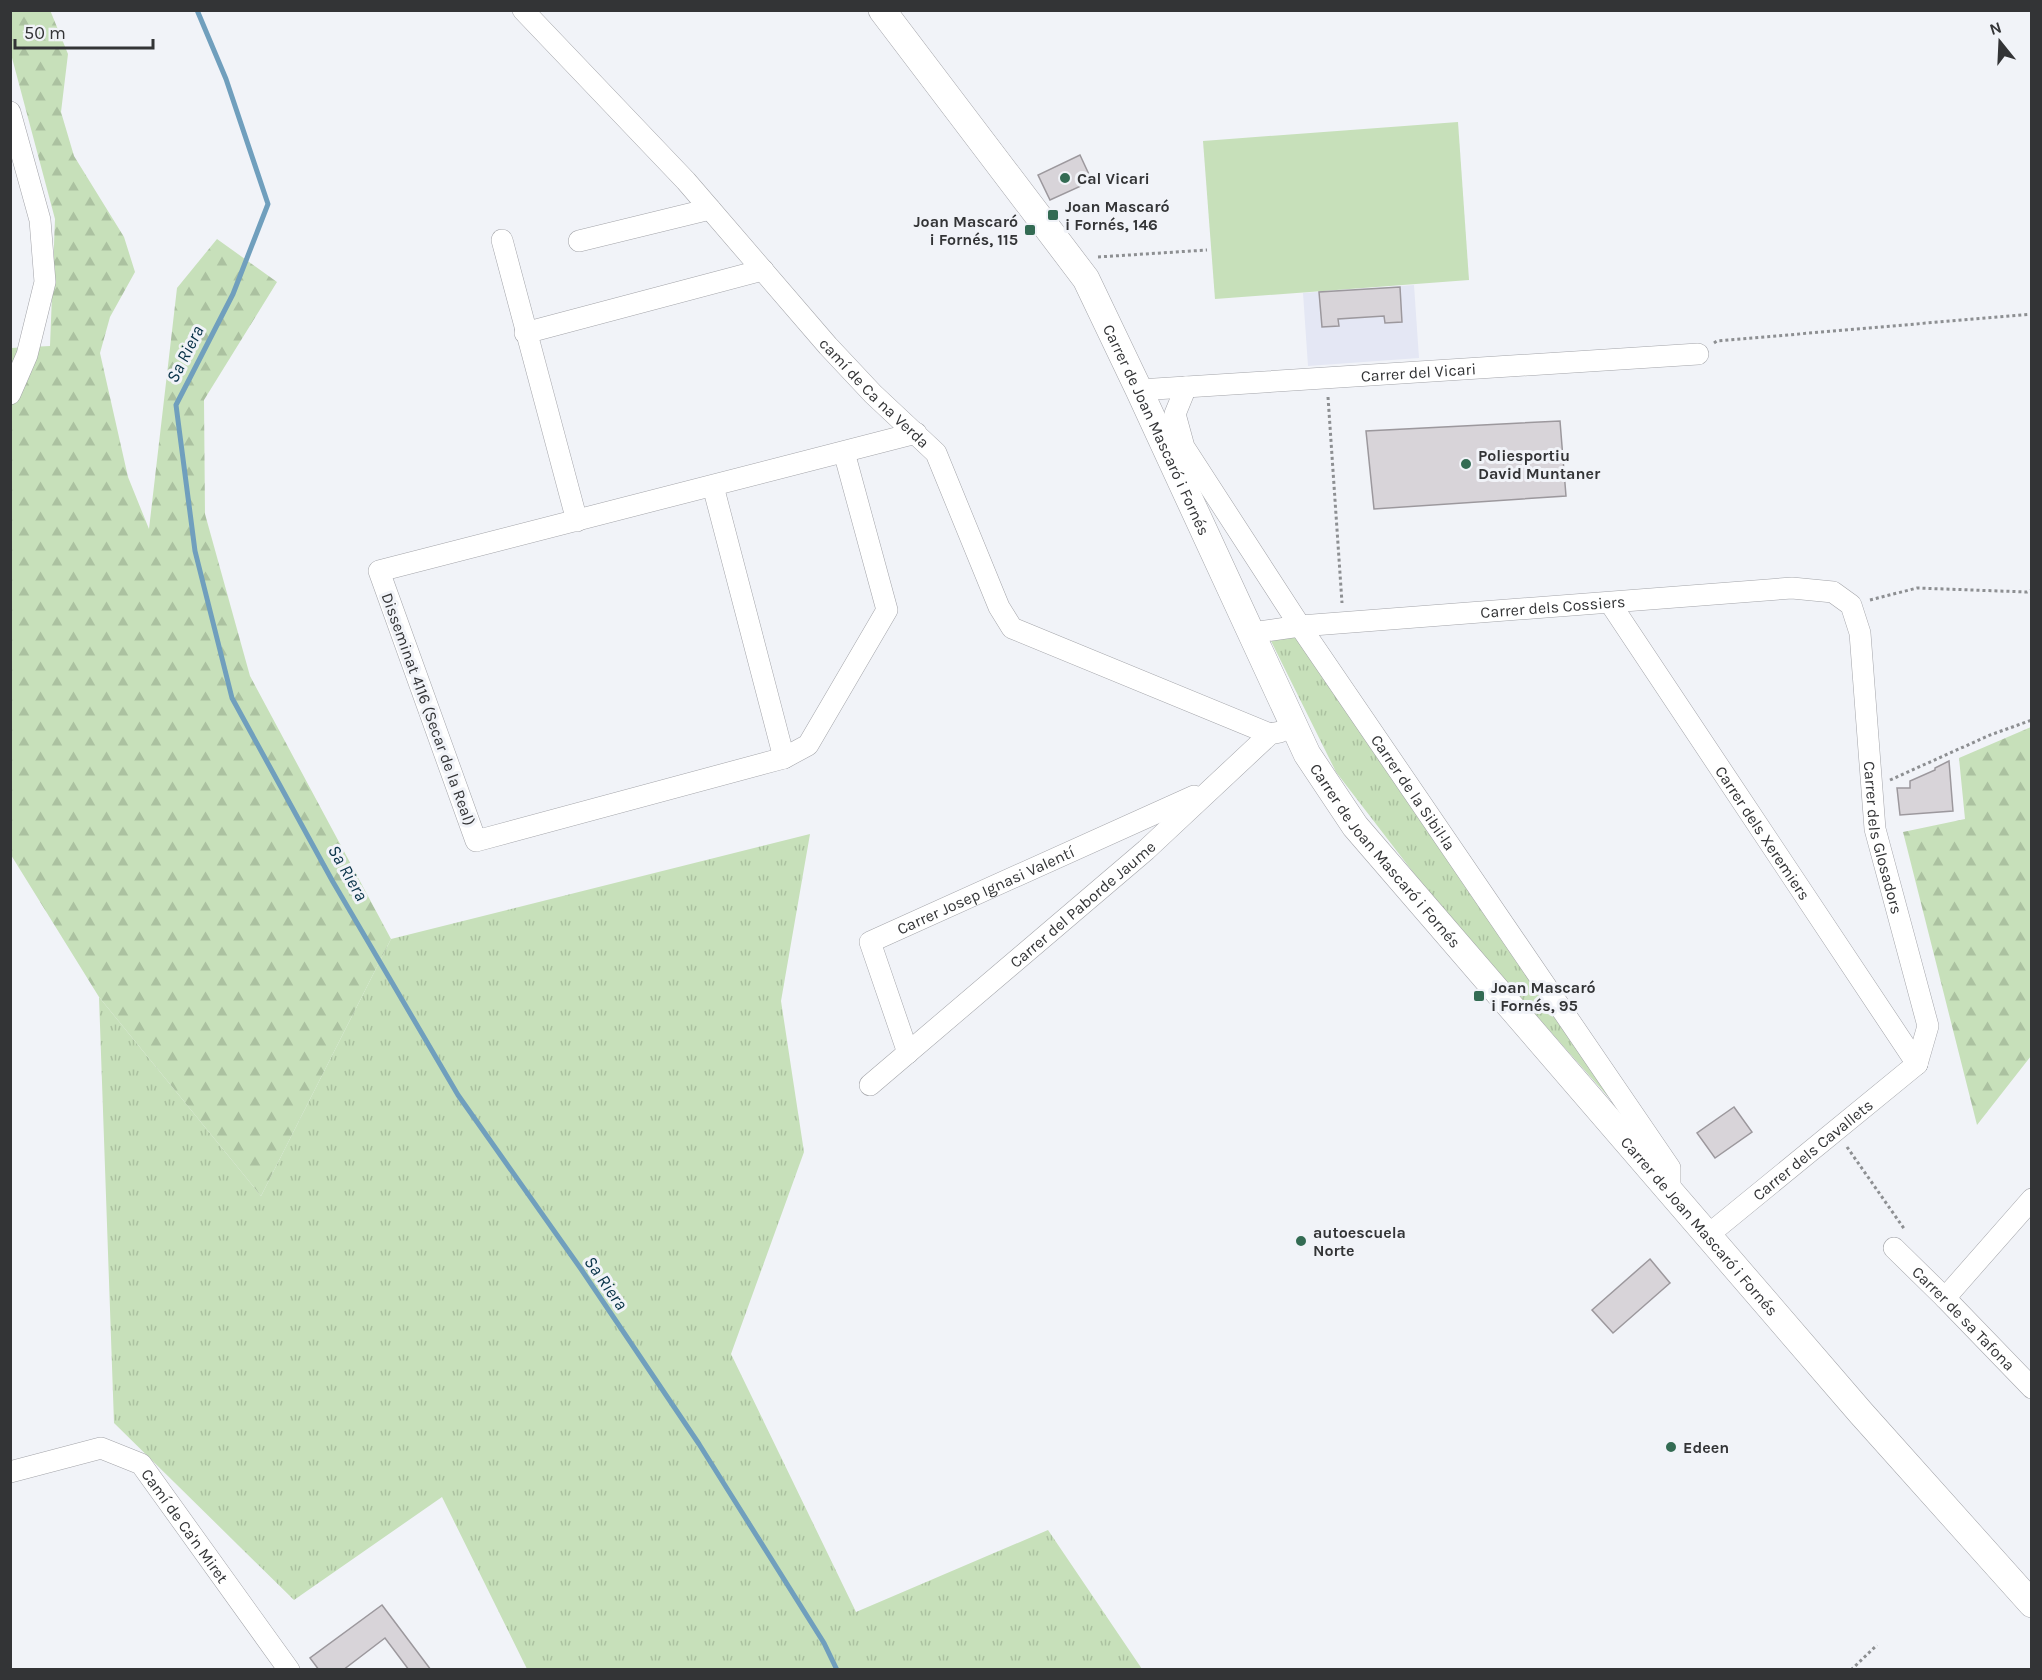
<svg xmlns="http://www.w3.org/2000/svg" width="2042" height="1680" viewBox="0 0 2042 1680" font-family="Karla,sans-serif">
	<defs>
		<pattern id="grass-tufts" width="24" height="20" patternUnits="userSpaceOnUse" patternTransform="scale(1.5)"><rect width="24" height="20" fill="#c7e0ba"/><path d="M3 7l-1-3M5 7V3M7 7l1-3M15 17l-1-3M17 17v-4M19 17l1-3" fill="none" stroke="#abc1a0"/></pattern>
		<pattern id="forest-firs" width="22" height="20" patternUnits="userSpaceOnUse" patternTransform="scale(1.5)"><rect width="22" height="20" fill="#c7e0ba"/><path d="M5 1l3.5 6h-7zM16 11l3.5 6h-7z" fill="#abc1a0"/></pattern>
	</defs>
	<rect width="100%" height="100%" fill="#f1f3f8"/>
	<!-- built -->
	<path fill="#e4e7f4" d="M 1414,285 L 1419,358 L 1308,366 L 1303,293 Z"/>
	<!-- grass -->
	<path fill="url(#grass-tufts)" d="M 1299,633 L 1633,1125 L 1436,902 L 1336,772 L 1268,635 Z
		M 810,834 L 781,1001 L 804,1152 L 731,1354 L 856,1612 L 1048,1530 L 1142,1669 L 527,1669 L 442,1497 L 294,1600 L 114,1423 L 99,997 L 261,1196 L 391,939 Z"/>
	<!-- forest -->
	<path fill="url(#forest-firs)" d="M 50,10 L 68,54 L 61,112 L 74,156 L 124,237 L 135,272 L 110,317 L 100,353 L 128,477 L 149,529 L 177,288 L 217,239 L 277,282 L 204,400 L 205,514 L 250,676 L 391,939 L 261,1196 L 99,997 L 11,855 L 11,348 L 50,346 L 55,219 L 11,54 L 10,11 Z
		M 2031,727 L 2031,1056 L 1977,1125 L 1903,832 L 1965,819 L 1959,758 Z"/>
	<!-- pitch -->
	<path fill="#c7e0ba" d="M 1458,122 L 1469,280 L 1215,299 L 1203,141 Z"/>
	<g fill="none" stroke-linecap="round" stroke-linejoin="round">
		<!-- stream -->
		<path stroke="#709fbd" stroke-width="5" d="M 197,10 L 226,79 L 268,204 L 233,294 L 176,405 L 195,551 L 232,698 L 333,882 L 458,1095 L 581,1269 L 699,1444 L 824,1643 L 837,1670"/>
	</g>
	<!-- building -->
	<path fill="#d8d4d9" stroke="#9c989d" stroke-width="1.5" d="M 1080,155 L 1092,181 L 1050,200 L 1038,175 Z
		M 1400,287 L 1402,322 L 1385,323 L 1384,316 L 1338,319 L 1339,326 L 1322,327 L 1319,292 Z
		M 1560,421 L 1566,496 L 1374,509 L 1366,431 Z
		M 1949,761 L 1953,811 L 1900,815 L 1897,788 L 1910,788 L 1910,781 L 1935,770 L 1935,768 Z
		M 1734,1107 L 1752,1132 L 1715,1158 L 1697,1133 Z
		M 1650,1259 L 1670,1283 L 1613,1333 L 1592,1310 Z
		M 382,1605 L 431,1670 L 409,1670 L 385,1638 L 343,1670 L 319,1670 L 310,1658 Z"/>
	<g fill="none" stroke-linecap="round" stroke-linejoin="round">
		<!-- minor casing -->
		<g stroke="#a3a4a9" stroke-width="22">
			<g id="minor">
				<path id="s1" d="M 523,10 L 686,181 L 828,346 L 873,394 L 936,453 L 999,607 L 1012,628 L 1270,734"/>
				<path d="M 10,112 L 40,220 L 45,282 L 27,355 L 10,394"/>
				<path d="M 502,240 L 577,521"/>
				<path d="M 579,241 L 710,209"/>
				<path d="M 525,333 L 763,270"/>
				<path id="s2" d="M 1186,387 L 1175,414 L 1184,447 L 1300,626 L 1670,1168 L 1670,1192"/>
				<path id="s3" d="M 1139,390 L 1698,354"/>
				<path d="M 844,452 L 887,610 L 808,745 L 784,758 L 476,841 L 379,571 L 916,433"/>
				<path d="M 713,486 L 784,758"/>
				<path id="s4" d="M 1610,603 L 1917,1064"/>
				<path id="s5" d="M 1251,633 L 1300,626 L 1792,588 L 1833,592 L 1851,605 L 1860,633 L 1875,829 L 1928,1026 L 1917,1064"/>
				<path id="s6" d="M 908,1053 L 870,942 L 1194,796"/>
				<path id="s7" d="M 870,1085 L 1146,850 L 1270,734 L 1280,732"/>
				<path id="s8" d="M 1708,1235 L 1917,1064"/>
				<path id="s9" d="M 1894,1248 L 1945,1298 L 2032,1388"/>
				<path d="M 1945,1298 L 2032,1199"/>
				<path id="s10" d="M 10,1472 L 101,1448 L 141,1464 L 289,1670"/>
			</g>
		</g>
		<!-- tertiary casing -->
		<g stroke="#a3a4a9" stroke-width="28">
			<g id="tertiary">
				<path id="s11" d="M 882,10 L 1086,279 L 1139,390 L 1307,754 L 1355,826 L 1861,1413 L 2032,1604"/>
			</g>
		</g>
		<!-- path -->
		<path stroke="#8d8f92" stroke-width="3" stroke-dasharray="3 3" stroke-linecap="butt" d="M 1098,257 L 1207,250
			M 1714,343 L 1717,341 L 2032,314
			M 1328,397 L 1342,603
			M 1870,600 L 1917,588 L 2027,592 L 2032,590
			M 1890,780 L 1990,735 L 2032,720
			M 1847,1147 L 1905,1230
			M 1851,1670 L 1877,1645"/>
		<!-- minor -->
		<use href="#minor" stroke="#fff" stroke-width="21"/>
		<!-- tertiary -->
		<use href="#tertiary" stroke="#fff" stroke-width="27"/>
	</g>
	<!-- markers -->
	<g fill="#336b53" stroke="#f1f3f8" stroke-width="2">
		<circle cx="1065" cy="178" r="6"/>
		<rect x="1047" y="209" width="12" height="12" rx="3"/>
		<rect x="1024" y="224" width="12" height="12" rx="3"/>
		<circle cx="1466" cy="464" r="6"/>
		<rect x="1473" y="990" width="12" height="12" rx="3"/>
		<circle cx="1301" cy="1241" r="6"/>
		<circle cx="1671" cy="1447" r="6"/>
	</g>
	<g text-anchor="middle" stroke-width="6" stroke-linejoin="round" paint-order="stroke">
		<!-- poi labels -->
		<g font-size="16" font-weight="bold" fill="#333436" stroke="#f1f3f8" text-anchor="start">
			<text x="1077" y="184">Cal Vicari</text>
			<text x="1065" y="212">Joan Mascaró<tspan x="1065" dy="18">i Fornés, 146</tspan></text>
			<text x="1018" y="227" text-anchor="end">Joan Mascaró<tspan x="1018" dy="18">i Fornés, 115</tspan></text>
			<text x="1478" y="461">Poliesportiu<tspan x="1478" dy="18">David Muntaner</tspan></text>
			<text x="1491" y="993">Joan Mascaró<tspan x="1491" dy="18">i Fornés, 95</tspan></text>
			<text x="1313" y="1238">autoescuela<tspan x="1313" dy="18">Norte</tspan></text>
			<text x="1683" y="1453">Edeen</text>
		</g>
		<!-- street labels -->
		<g font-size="16" fill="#333436" stroke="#f1f3f8">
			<text dy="6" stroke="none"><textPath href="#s3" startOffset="280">Carrer del Vicari</textPath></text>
			<text dy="6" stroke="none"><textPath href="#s1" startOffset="520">camí de Ca na Verda</textPath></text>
			<text dy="6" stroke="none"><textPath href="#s11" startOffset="504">Carrer de Joan Mascaró i Fornés</textPath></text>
			<text dy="6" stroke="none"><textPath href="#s5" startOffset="303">Carrer dels Cossiers</textPath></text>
			<text transform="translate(429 709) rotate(70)" y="6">Disseminat 4116 (Secar de la Real)</text>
			<text dy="6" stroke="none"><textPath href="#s2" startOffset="478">Carrer de la Sibil·la</textPath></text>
			<text dy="6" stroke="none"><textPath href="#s4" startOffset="276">Carrer dels Xeremiers</textPath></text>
			<text dy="6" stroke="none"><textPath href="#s5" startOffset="842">Carrer dels Glosadors</textPath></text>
			<text dy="6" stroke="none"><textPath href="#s11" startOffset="990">Carrer de Joan Mascaró i Fornés</textPath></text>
			<text dy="6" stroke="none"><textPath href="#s6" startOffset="244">Carrer Josep Ignasi Valentí</textPath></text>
			<text dy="6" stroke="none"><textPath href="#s7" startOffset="279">Carrer del Paborde Jaume</textPath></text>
			<text dy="6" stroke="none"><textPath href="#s8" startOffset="135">Carrer dels Cavallets</textPath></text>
			<text dy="6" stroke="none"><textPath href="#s11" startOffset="1476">Carrer de Joan Mascaró i Fornés</textPath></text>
			<text dy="6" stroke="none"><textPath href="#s9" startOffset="99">Carrer de sa Tafona</textPath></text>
			<text dy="6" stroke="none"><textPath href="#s10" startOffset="213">Camí de Ca'n Miret</textPath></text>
		</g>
		<!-- water labels -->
		<g font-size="18" font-style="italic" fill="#073147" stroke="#f1f3f8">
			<text transform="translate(185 354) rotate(-63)" y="6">Sa Riera</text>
			<text transform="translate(348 873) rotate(60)" y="6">Sa Riera</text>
			<text transform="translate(606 1283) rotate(55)" y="6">Sa Riera</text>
		</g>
	</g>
	<!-- border -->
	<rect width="2042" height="1680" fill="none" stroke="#333436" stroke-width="24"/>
	<!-- north arrow -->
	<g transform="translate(2000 42) rotate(342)" stroke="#f1f3f8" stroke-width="4.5" paint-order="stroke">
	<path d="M0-4.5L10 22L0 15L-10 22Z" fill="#333436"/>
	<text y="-9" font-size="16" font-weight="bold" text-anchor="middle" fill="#333436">N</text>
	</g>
	<!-- scale -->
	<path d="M15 39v9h138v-9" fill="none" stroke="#333436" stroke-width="3"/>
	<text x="24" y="39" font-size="18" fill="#333436" stroke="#f1f3f8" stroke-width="4.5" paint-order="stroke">50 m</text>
</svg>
